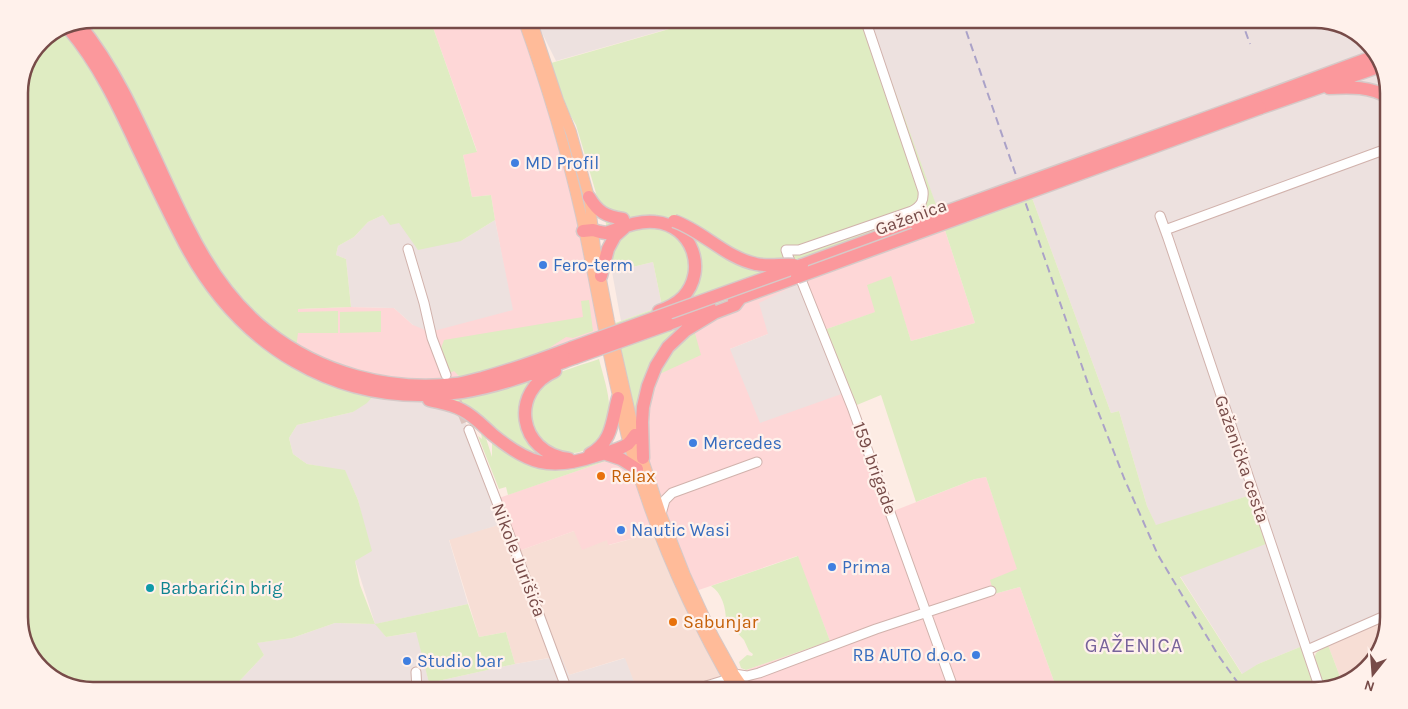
<svg xmlns="http://www.w3.org/2000/svg" width="1408" height="709" viewBox="0 0 1408 709" font-family="Karla,sans-serif">
	<rect width="100%" height="100%" fill="#fdece4"/>
	<!-- residential -->
	<path fill="#f7ded5" d="M 505,523 L 516,552 L 574,531 L 608,540 L 609,545 L 654,533 L 732,690 L 637,690 L 624,658 L 569,675 L 560,656 L 515,664 L 506,632 L 479,637 L 449,539 Z
		M 1389,619 L 1382,649 L 1356,678 L 1342,682 L 1328,645 Z"/>
	<!-- commercial -->
	<path fill="#fed7d7" d="M 430,19 L 524,19 L 569,150 L 610,340 L 442,390 L 295,356 L 297,333 L 298,309 L 351,307 L 394,308 L 413,325 L 512,310 L 495,220 L 491,195 L 472,197 L 463,155 L 477,151 Z
		M 943,224 L 975,323 L 911,341 L 890,276 L 876,312 L 821,331 L 768,334 L 730,349 L 847,392 L 891,512 L 975,479 L 986,477 L 1018,570 L 994,594 L 1020,587 L 1056,687 L 1049,690 L 745,690 L 734,674 L 830,641 L 797,556 L 693,592 L 633,424 L 646,395 L 651,378 L 693,326 L 692,315 Z
		M 621,459 L 632,471 L 654,533 L 608,545 L 607,540 L 582,550 L 574,531 L 516,552 L 496,499 L 606,461 Z"/>
	<!-- industrial -->
	<path fill="#ede1df" d="M 535,19 L 703,19 L 556,61 Z
		M 869,19 L 1315,19 L 1348,26 L 1377,51 L 939,214 Z
		M 1381,65 L 1389,88 L 1389,450 L 1382,453 L 1389,471 L 1389,614 L 1307,650 L 1305,645 L 1258,664 L 1243,675 L 1180,576 L 1270,542 L 1254,494 L 1156,526 L 1147,506 L 1119,411 L 1111,413 L 1031,195 Z
		M 383,215 L 399,223 L 461,241 L 495,220 L 513,310 L 430,332 L 413,325 L 394,308 L 351,307 L 346,259 L 336,255 L 338,246 L 354,237 L 368,222 Z
		M 653,262 L 662,306 L 621,321 L 612,272 Z
		M 802,282 L 847,392 L 760,423 L 730,349 L 768,334 L 759,303 Z
		M 380,388 L 452,388 L 505,523 L 449,540 L 468,604 L 376,624 L 386,637 L 417,632 L 429,683 L 515,664 L 561,656 L 569,675 L 625,658 L 637,690 L 231,690 L 264,655 L 256,643 L 292,638 L 335,623 L 375,624 L 355,561 L 363,521 L 358,500 L 345,471 L 307,464 L 293,454 L 289,438 L 297,425 L 353,412 Z"/>
	<!-- green -->
	<path fill="#dfecc2" d="M 93,19 L 430,19 L 477,152 L 463,155 L 472,197 L 491,195 L 495,220 L 461,241 L 418,250 L 399,223 L 390,225 L 383,215 L 368,222 L 354,237 L 338,246 L 336,255 L 346,259 L 351,307 L 298,309 L 298,312 L 338,311 L 338,333 L 298,333 L 295,356 L 380,388 L 367,403 L 353,412 L 297,425 L 289,438 L 293,454 L 307,464 L 345,470 L 358,500 L 372,551 L 355,561 L 360,585 L 375,624 L 468,604 L 479,637 L 506,632 L 515,664 L 429,683 L 416,632 L 386,637 L 375,624 L 335,623 L 292,638 L 257,643 L 264,655 L 231,690 L 93,690 L 60,683 L 31,658 L 19,621 L 19,88 L 41,40 Z
		M 704,19 L 869,19 L 943,224 L 1031,195 L 1111,413 L 1119,411 L 1147,506 L 1156,525 L 1254,494 L 1271,542 L 1180,577 L 1242,674 L 1258,664 L 1305,645 L 1320,689 L 1315,690 L 1049,690 L 1056,687 L 1020,587 L 994,594 L 990,580 L 1017,569 L 986,477 L 975,479 L 916,502 L 881,395 L 852,407 L 821,331 L 875,312 L 867,285 L 891,276 L 911,341 L 975,323 L 943,224 L 797,277 L 693,326 L 701,355 L 651,378 L 646,395 L 633,424 L 607,326 L 662,306 L 653,262 L 612,272 L 604,209 L 598,200 L 582,145 L 576,125 L 565,106 L 551,63 Z
		M 589,300 L 593,331 L 573,338 L 566,337 L 540,354 L 480,373 L 460,377 L 454,371 L 450,373 L 441,348 L 444,340 L 583,317 L 581,301 Z
		M 381,311 L 381,332 L 340,333 L 340,312 Z
		M 599,359 C 603,376 610,394 609,411 C 609,435 590,456 565,453 C 560,453 556,449 552,447 C 535,438 531,429 531,410 C 531,397 539,385 549,378 C 562,370 585,364 599,359 Z
		M 536,377 L 522,414 L 558,460 L 522,451 L 470,409 L 465,404 L 462,405 L 442,399 Z
		M 480,427 L 485,435 L 492,457 L 492,438 C 518,457 535,475 569,470 C 581,468 596,460 606,461 L 508,495 L 506,487 L 499,489 L 478,436 L 482,439 Z
		M 798,556 L 830,641 L 746,670 L 741,668 L 739,662 L 747,655 L 752,656 L 753,654 L 749,651 L 744,640 L 726,621 C 726,608 722,593 711,586 Z
		M 1328,645 L 1342,682 L 1324,688 L 1314,659 L 1316,653 Z"/>
	<g fill="none" stroke-linecap="round" stroke-linejoin="round">
		<!-- minor-tunnel -->
		<path stroke="#dcc4bd" stroke-width="9" stroke-dasharray="9 4.5" stroke-linecap="butt" d="M 452,389 L 469,430"/>
		<!-- minor casing -->
		<g stroke="#d1b2ac" stroke-width="11">
			<path id="minor" d="M 865,19 L 923,191 C 924,201 921,206 912,211 L 799,250 L 786,250 L 789,259 L 802,282 L 852,407 L 954,690
				M 1160,216 L 1168,238 L 1320,689
				M 1165,230 L 1389,148
				M 408,249 L 424,303 L 432,338 L 446,375
				M 469,430 L 505,523 L 567,690
				M 661,514 L 665,500 L 672,493 L 757,462
				M 1307,650 L 1389,614
				M 416,672 L 417,690
				M 734,674 L 747,676 L 759,673 L 876,629 L 991,591
				M 693,690 L 729,679"/>
		</g>
		<!-- major casing -->
		<g stroke="#d6c9c8" stroke-width="12">
			<path id="major" d="M 523,19 C 546,83 566,149 581,215 C 594,275 604,336 618,396 C 622,412 624,429 629,444 C 654,531 690,613 735,690
				M 531,19 L 558,100 L 571,132 L 589,197 L 595,248 L 609,321 L 635,435 L 661,514 L 685,575 L 713,636 L 734,674 L 745,690"/>
		</g>
		<!-- highway casing -->
		<g stroke="#d6c9c8" stroke-width="15">
			<path id="highway" d="M 79,24 C 128,84 153,160 188,228 C 207,266 233,305 268,332 C 320,373 390,392 456,384 C 464,383 473,380 482,378 C 512,370 542,359 571,348
				M 69,29 C 98,63 118,105 137,146 C 151,175 165,205 180,234 C 235,345 337,410 462,392 C 501,386 538,371 574,358
				M 1329,88 C 1350,87 1371,86 1389,98
				M 1256,100 L 1378,55
				M 1260,108 L 1381,66
				M 589,197 C 598,212 605,216 623,219
				M 583,231 L 593,230 L 600,232 L 606,233 C 621,228 638,220 655,222 C 692,225 708,270 683,297 C 676,304 668,308 659,311
				M 802,265 L 915,223
				M 601,276 L 608,249 L 615,236 L 624,228
				M 734,300 L 797,277
				M 669,324 L 710,308
				M 555,371 C 509,391 518,453 569,459
				M 429,400 C 441,403 451,404 462,410 C 474,416 483,426 492,434 C 528,464 550,471 595,456 C 605,453 619,450 628,444 C 630,442 633,438 635,435
				M 603,453 L 621,459 L 637,469
				M 590,454 C 613,442 612,419 618,398
				M 643,458 L 642,422 L 643,407 L 648,386 L 656,366 L 668,347 L 686,330 L 714,313 L 735,305 L 741,297"/>
		</g>
		<!-- minor -->
		<use href="#minor" stroke="#fff" stroke-width="9"/>
		<!-- major -->
		<use href="#major" stroke="#fb9" stroke-width="10"/>
		<!-- highway -->
		<use href="#highway" stroke="#fb989c" stroke-width="12"/>
		<!-- rail -->
		<path stroke="#aba2c8" stroke-width="2" stroke-dasharray="8 5" stroke-linecap="butt" d="M 962,19 L 1094,401 L 1124,478 L 1158,555 L 1218,655 L 1243,690
			M 1241,19 L 1250,44"/>
		<!-- highway-bridge casing -->
		<g stroke="#d6c9c8" stroke-width="15" stroke-linecap="butt">
			<path id="highway-bridge" d="M 674,221 C 703,231 726,258 756,264 C 768,267 782,264 794,265
				M 915,223 L 1256,100
				M 797,277 L 1260,108
				M 571,348 L 802,265
				M 574,358 L 669,324"/>
		</g>
		<!-- highway-bridge -->
		<use href="#highway-bridge" stroke="#fb989c" stroke-width="12"/>
	</g>
	<!-- markers -->
	<g fill="#3f7fe0" stroke="#fff1eb" stroke-width="2">
		<circle cx="515" cy="163" r="5"/>
		<circle cx="543" cy="265" r="5"/>
		<circle cx="693" cy="443" r="5"/>
		<circle cx="621" cy="530" r="5"/>
		<circle cx="832" cy="567" r="5"/>
		<circle cx="976" cy="655" r="5"/>
		<circle cx="407" cy="661" r="5"/>
	</g>
	<g fill="#e8710a" stroke="#fff1eb" stroke-width="2">
		<circle cx="601" cy="476" r="5"/>
		<circle cx="673" cy="622" r="5"/>
	</g>
	<circle fill="#0f9aa8" stroke="#fff1eb" stroke-width="2" cx="150" cy="588" r="5"/>
	<g text-anchor="middle" stroke-width="4.5" stroke-linejoin="round" paint-order="stroke">
		<!-- shop labels -->
		<g font-size="18" fill="#366cbe" stroke="#fff1eb" text-anchor="start">
			<text x="525" y="169">MD Profil</text>
			<text x="553" y="271">Fero-term</text>
			<text x="703" y="449">Mercedes</text>
			<text x="631" y="536">Nautic Wasi</text>
			<text x="842" y="573">Prima</text>
			<text x="966" y="661" text-anchor="end">RB AUTO d.o.o.</text>
			<text x="417" y="667">Studio bar</text>
		</g>
		<!-- street labels -->
		<g font-size="18" fill="#774b48" stroke="#fff1eb">
			<text transform="translate(911 217) rotate(-20)" y="6">Gaženica</text>
			<text transform="translate(1242 459) rotate(71)" y="6">Gaženička cesta</text>
			<text transform="translate(875 468) rotate(70)" y="6">159. brigade</text>
			<text transform="translate(519 560) rotate(69)" y="6">Nikole Jurišića</text>
		</g>
		<!-- food labels -->
		<g font-size="18" fill="#c56008" stroke="#fff1eb" text-anchor="start">
			<text x="611" y="482">Relax</text>
			<text x="683" y="628">Sabunjar</text>
		</g>
		<!-- culture labels -->
		<g font-size="18" fill="#0d838f" stroke="#fff1eb" text-anchor="start">
			<text x="160" y="594">Barbarićin brig</text>
		</g>
		<!-- quarter labels -->
		<g font-size="20" letter-spacing="1" fill="#77639b" stroke="#fff1eb">
			<text x="1134" y="652">GAŽENICA</text>
		</g>
	</g>
	<!-- crop -->
	<path d="M0 0H1408V709H0ZM93 28H1315A65 65 0 0 1 1380 93V617A65 65 0 0 1 1315 682H93A65 65 0 0 1 28 617V93A65 65 0 0 1 93 28Z" fill="#fff1eb" fill-rule="evenodd"/>
	<path fill="none" stroke="#774b48" stroke-width="2.5" d="M93 28H1315A65 65 0 0 1 1380 93V617A65 65 0 0 1 1315 682H93A65 65 0 0 1 28 617V93A65 65 0 0 1 93 28Z"/>
	<!-- north arrow -->
	<g transform="translate(1373 674) rotate(197)" stroke="#fff1eb" stroke-width="4" paint-order="stroke">
	<path d="M0-4L9 19L0 12L-9 19Z" fill="#774b48"/>
	<text y="-8" font-size="14" font-weight="bold" text-anchor="middle" fill="#774b48">N</text>
	</g>
</svg>
